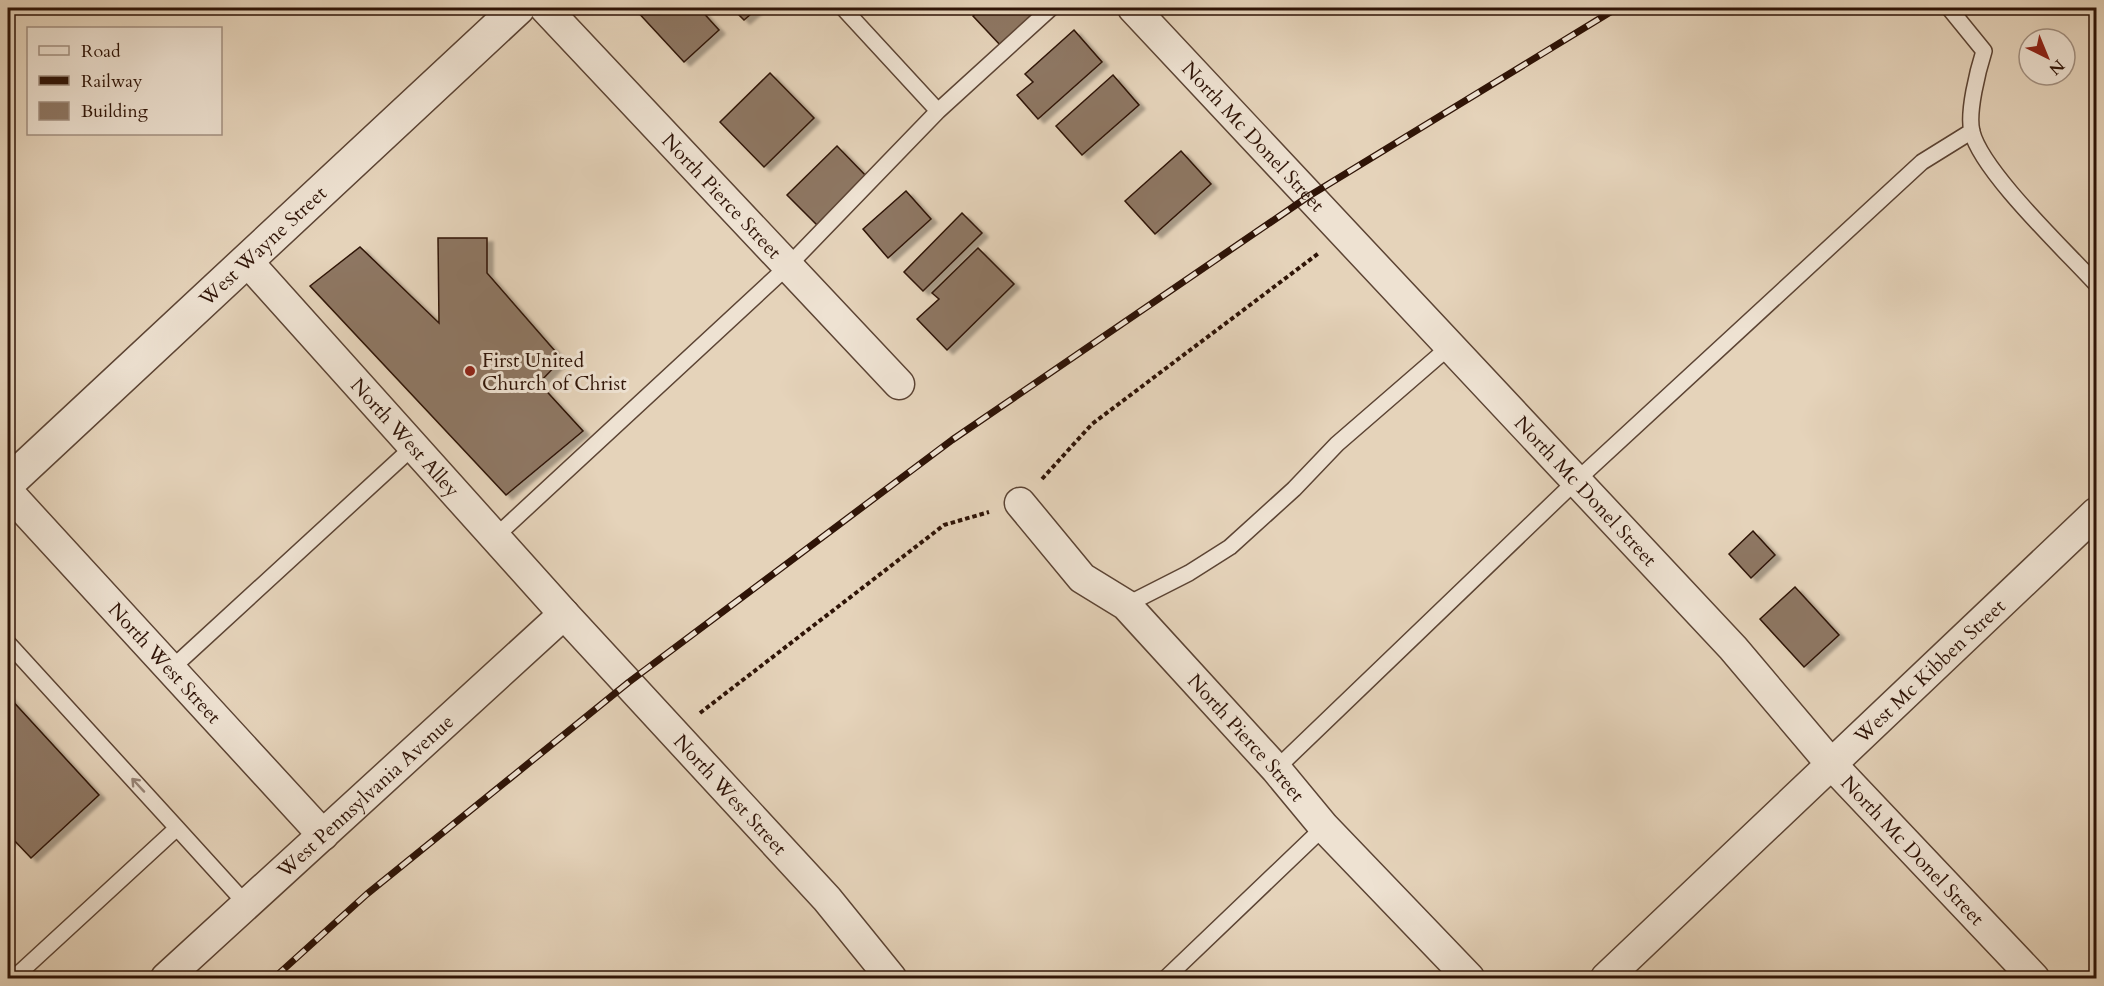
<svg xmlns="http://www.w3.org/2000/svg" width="2104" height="986" viewBox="0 0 2104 986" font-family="Cardo,serif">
	<defs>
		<filter id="shadow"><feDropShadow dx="6" dy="4" stdDeviation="1.5" flood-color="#0004"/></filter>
	</defs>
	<rect width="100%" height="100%" fill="#e5d3ba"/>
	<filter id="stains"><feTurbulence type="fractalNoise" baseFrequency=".00333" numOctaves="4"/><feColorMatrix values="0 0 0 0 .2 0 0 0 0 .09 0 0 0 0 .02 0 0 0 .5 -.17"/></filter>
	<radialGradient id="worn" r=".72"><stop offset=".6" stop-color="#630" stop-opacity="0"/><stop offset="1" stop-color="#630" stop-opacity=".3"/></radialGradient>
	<!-- building -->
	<path fill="#8e7764" stroke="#2f1407" stroke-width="1.5" filter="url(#shadow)" d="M 634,8 L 699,8 L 719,30 L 684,62 Z
		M 732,8 L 758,8 L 744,20 Z
		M 982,8 L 1046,8 L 1002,47 L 973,16 Z
		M 1074,30 L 1102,62 L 1038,119 L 1017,95 L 1033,82 L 1025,74 Z
		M 770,73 L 814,118 L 764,167 L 720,122 Z
		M 1113,75 L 1139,105 L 1082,155 L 1056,126 Z
		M 837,146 L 868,178 L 818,226 L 787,195 Z
		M 1181,151 L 1211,184 L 1155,234 L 1125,201 Z
		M 906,191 L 931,219 L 888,258 L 863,229 Z
		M 962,213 L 982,233 L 923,291 L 904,272 Z
		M 438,238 L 487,238 L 487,273 L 562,359 L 539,383 L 583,431 L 506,495 L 310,286 L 360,247 L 439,323 Z
		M 978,248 L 1014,284 L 947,350 L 917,319 L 939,299 L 932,293 Z
		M 1753,531 L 1775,555 L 1751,578 L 1729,554 Z
		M 1795,587 L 1839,635 L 1804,667 L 1760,619 Z
		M 8,696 L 99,795 L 31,858 L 12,838 L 8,842 Z"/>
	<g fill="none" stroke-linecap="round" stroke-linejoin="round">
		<!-- service casing -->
		<g stroke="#5c4434" stroke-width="18">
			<path id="service" d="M 843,8 L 938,111
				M 1949,8 L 1984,51 C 1978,70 1967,113 1972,132 C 1982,172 2066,251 2096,284
				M 495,537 L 788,266 L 938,111 L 1051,8
				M 1126,605 L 1189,573 L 1230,547 L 1294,489 L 1337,444 L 1449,347
				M 8,643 L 177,828
				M 171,669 L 413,447
				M 1276,769 L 1577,480 L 1922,162 L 1972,131
				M 15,977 L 177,828 L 247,905
				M 1166,978 L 1324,827"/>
		</g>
		<!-- minor casing -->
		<g stroke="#5c4434" stroke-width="33">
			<g id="minor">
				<path id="s1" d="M 545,8 L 899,384"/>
				<path id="s2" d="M 1133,8 L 1733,648 L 1832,765 L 2034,978"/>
				<path id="s3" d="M 247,261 L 564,614 L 827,899 L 891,978"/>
				<path id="s4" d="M 8,492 L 323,835"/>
				<path id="s5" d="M 1020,503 L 1082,578 L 1126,605 L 1276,769 L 1324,827 L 1469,978"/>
				<path id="s6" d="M 166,978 L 564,614"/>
				<path id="s7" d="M 1606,978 L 2096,513"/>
			</g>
		</g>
		<!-- tertiary casing -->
		<g stroke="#5c4434" stroke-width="36">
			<g id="tertiary">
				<path id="s8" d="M 8,483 L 518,8"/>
			</g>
		</g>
		<!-- path -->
		<path stroke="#2f1407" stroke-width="4" stroke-dasharray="4.5 3" stroke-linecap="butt" d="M 1042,479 L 1092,424 L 1319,253
			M 700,713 L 944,525 L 989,512"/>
		<!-- service -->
		<use href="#service" stroke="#eee2d2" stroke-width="15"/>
		<!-- minor -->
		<use href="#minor" stroke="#eee2d2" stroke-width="30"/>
		<!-- tertiary -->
		<use href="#tertiary" stroke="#eee2d2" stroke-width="33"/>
		<!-- rail casing -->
		<g stroke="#2f1407" stroke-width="7">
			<path id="rail" d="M 274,978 L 367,894 L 629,682 L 952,440 L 1309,196 L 1617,8"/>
		</g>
		<!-- rail -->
		<use href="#rail" stroke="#eee2d2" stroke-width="4.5" stroke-dasharray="14" stroke-linecap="butt"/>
	</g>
	<!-- one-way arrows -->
	<defs><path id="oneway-shaft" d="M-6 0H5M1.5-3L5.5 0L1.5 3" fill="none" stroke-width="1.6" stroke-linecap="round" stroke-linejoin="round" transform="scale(1.5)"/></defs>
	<use stroke="#988577" href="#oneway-shaft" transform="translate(138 785) rotate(-133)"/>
	<!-- markers -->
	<circle fill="#8f2418" stroke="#eee2d2" stroke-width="2" cx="470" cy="371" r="6"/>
	<g text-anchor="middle" stroke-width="6" stroke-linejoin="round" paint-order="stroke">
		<!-- street labels -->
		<g font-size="20" fill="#2f1407" stroke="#eee2d2">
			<text dy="7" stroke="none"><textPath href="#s2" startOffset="176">North Mc Donel Street</textPath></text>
			<text dy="7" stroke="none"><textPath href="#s1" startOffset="258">North Pierce Street</textPath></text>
			<text dy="7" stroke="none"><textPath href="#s8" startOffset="348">West Wayne Street</textPath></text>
			<text dy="7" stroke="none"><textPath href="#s3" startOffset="237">North West Alley</textPath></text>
			<text dy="7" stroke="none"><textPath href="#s2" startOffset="662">North Mc Donel Street</textPath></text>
			<text dy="7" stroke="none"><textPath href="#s4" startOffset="232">North West Street</textPath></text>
			<text dy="7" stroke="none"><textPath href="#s7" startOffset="446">West Mc Kibben Street</textPath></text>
			<text dy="7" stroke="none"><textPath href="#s5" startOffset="328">North Pierce Street</textPath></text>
			<text dy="7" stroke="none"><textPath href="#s3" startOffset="720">North West Street</textPath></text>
			<text dy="7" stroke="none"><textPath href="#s6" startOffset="270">West Pennsylvania Avenue</textPath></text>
			<text dy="7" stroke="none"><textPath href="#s2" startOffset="1148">North Mc Donel Street</textPath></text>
		</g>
		<!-- poi labels -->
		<g font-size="20" fill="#2f1407" stroke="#eee2d2" text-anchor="start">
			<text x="482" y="367">First United<tspan x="482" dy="23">Church of Christ</tspan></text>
		</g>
	</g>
	<!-- margin -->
	<rect width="2104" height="986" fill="none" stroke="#e5d3ba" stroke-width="30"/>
	<rect x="9" y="9" width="2086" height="968" fill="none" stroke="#2f1407" stroke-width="3"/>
	<rect x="15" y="15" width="2074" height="956" fill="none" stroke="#2f1407" stroke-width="1.5"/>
	<!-- legend -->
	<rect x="27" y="27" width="195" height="108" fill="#eee2d2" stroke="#a29081" stroke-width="1.5"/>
	<rect x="39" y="46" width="30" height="9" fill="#eee2d2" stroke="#a29081" stroke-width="1.5"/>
	<text x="81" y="57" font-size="18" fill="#2f1407">Road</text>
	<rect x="39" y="76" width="30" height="9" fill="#2f1407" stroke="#a29081" stroke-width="1.5"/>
	<text x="81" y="87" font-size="18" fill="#2f1407">Railway</text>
	<rect x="39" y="102" width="30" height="18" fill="#8e7764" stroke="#a29081" stroke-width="1.5"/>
	<text x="81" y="117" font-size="18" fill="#2f1407">Building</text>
	<!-- north arrow -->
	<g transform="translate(2047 57) rotate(137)"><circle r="28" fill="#eee2d2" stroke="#a29081" stroke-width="1.5"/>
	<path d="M0-4.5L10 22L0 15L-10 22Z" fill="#8f2418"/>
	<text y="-9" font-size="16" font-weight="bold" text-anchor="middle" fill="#2f1407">N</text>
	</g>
	<rect width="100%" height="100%" filter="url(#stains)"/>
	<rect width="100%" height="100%" fill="url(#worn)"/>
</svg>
